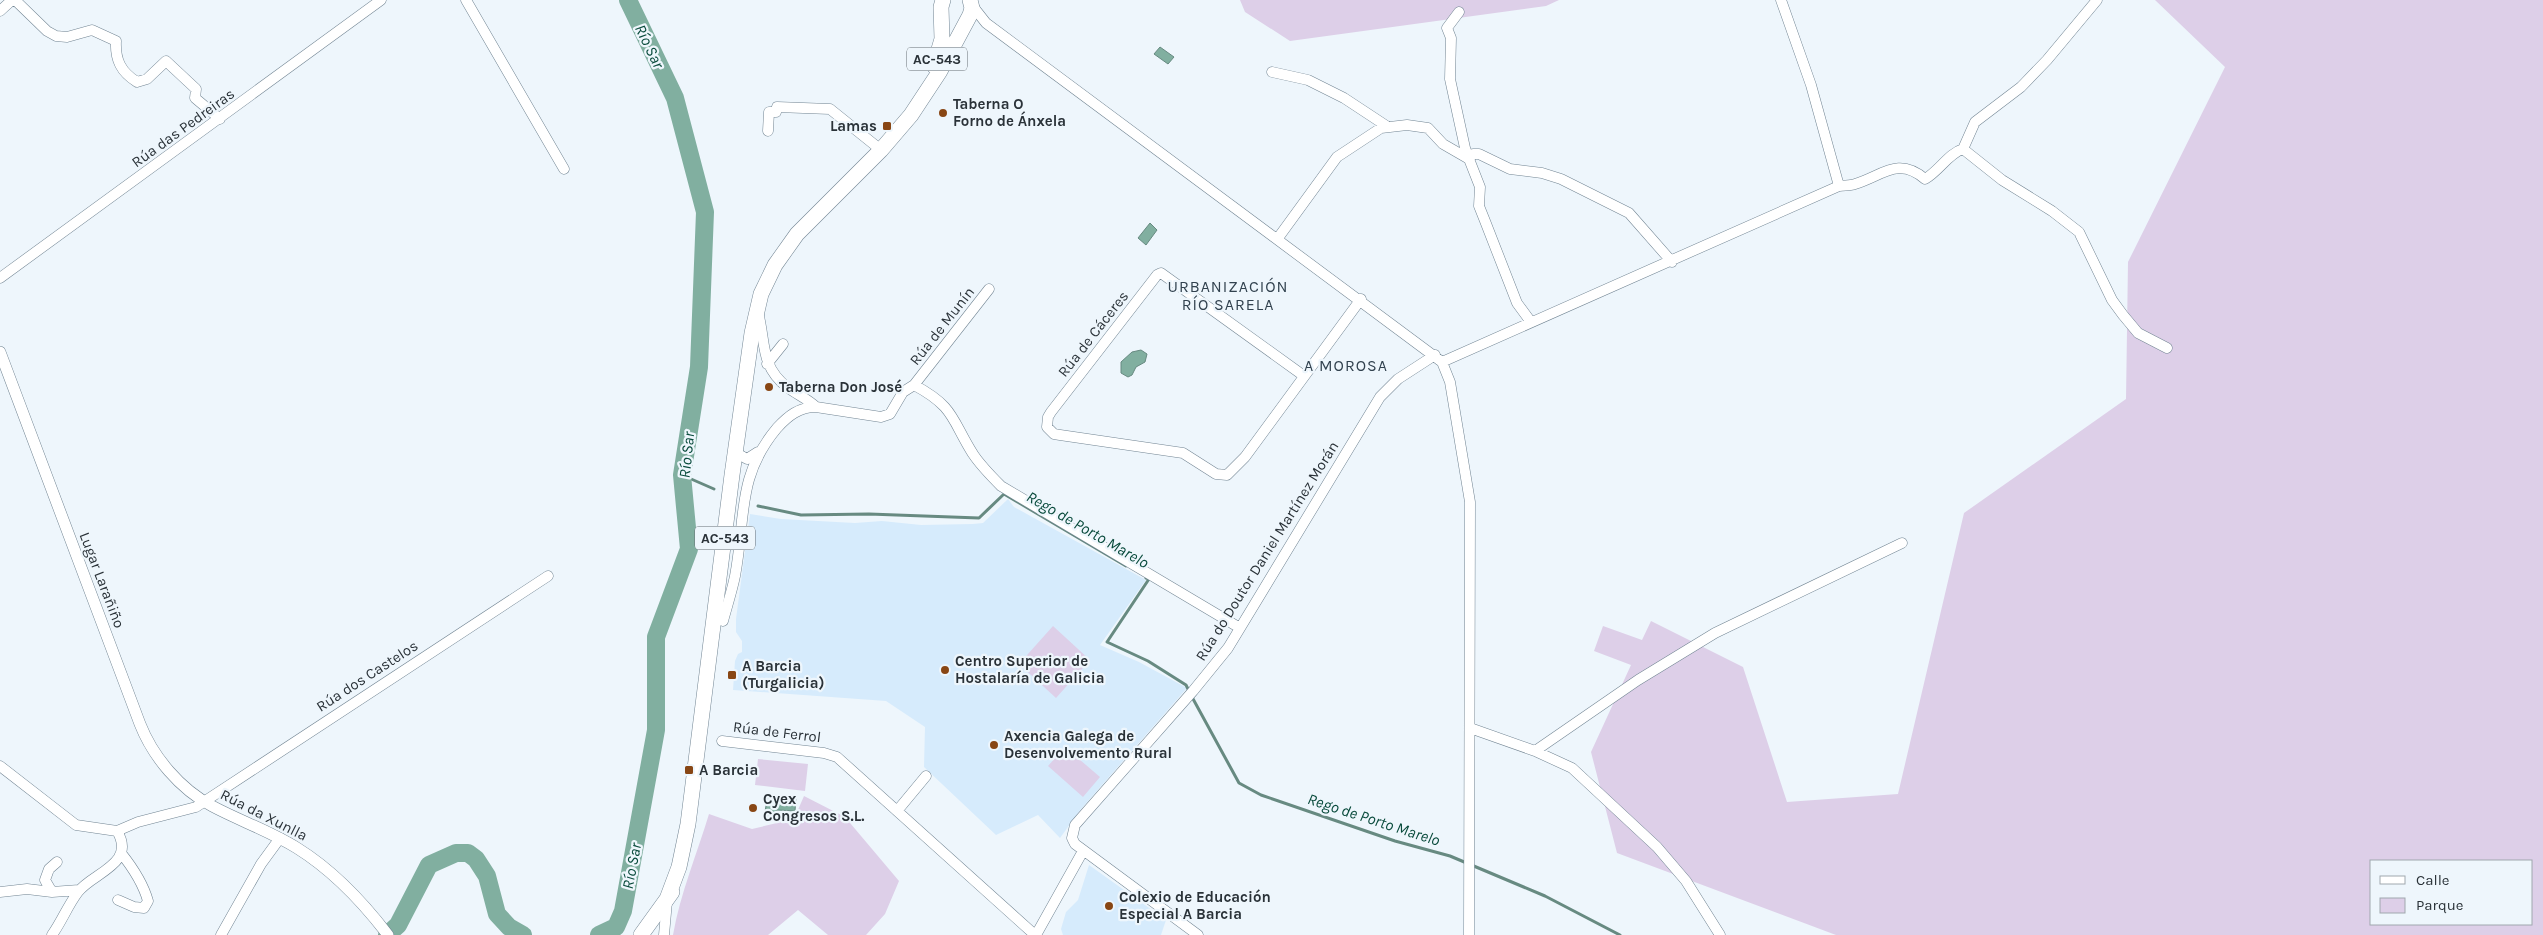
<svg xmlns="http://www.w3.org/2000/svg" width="2543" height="935" viewBox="0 0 2543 935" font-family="Karla,sans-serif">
	<rect width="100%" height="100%" fill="#eef6fc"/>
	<!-- built -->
	<path fill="#d6ebfc" d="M 1008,499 L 1014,507 L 1146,580 L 1100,645 L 1139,662 L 1187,688 L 1081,809 L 1060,838 L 1038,815 L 996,835 L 924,767 L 925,727 L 886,701 L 733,690 L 735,661 L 738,654 L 742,652 L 742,641 L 736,632 L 736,619 L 750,514 L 781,519 L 855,523 L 882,521 L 921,525 L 973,524 L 983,523 Z
		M 1089,865 L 1166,920 L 1161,935 L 1063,935 L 1061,929 L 1066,912 L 1078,900 Z"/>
	<!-- green -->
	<path fill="#ddcfe8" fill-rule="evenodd" d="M 1240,0 L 1559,0 L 1546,6 L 1290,41 L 1245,12 Z
		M 2155,0 L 2543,0 L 2543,935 L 1836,935 L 1617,853 L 1591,752 L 1631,665 L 1594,651 L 1603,626 L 1642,640 L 1651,621 L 1743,667 L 1787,802 L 1898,794 L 1964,513 L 2126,399 L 2128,262 L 2225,67 ZM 2372,861 L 2532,861 L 2532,924 L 2372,924 Z
		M 1053,626 L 1090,660 L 1056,698 L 1019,664 Z
		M 1065,747 L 1100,777 L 1083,797 L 1048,766 Z
		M 758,759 L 808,764 L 805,791 L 755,785 Z
		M 804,796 L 845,817 L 899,881 L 885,914 L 866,935 L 828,935 L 798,910 L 768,935 L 673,935 C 680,894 697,854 709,814 L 752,829 L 794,819 Z"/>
	<!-- water -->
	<path fill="#81afa0" stroke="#678a81" d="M 1160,47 L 1174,57 L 1168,64 L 1154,54 Z
		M 1150,223 L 1157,230 L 1146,245 L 1138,238 Z
		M 1141,350 L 1147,354 L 1145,362 L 1136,367 L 1132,375 L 1128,377 L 1121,373 L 1121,362 L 1132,352 Z
		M 768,795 L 796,797 L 795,811 L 777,810 L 776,818 L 764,817 Z"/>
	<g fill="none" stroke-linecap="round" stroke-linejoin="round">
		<!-- stream -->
		<path stroke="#678a81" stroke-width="3" d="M 682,475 L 714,489
			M 758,506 L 801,515 L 869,514 L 979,518 L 1004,494 L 1126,566
			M 1146,578 L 1149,579 L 1107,642 L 1148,661 L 1186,685 L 1189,691
			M 1192,697 L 1239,783 L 1261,795 L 1395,841 L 1450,856 L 1545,896 L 1620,935"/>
		<!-- river -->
		<path stroke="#81afa0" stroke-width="18" d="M 387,935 L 398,925 L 429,865 L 456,853 L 468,853 L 476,859 L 487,876 L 497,914 L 509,927 L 523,935
			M 599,935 L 616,927 L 623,911 L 656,730 L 656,637 L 689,549 L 682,475 L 699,367 L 705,212 L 675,98 L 628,0"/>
		<!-- minor casing -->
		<g stroke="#728593" stroke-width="11">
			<path id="minor" d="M 15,0 L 47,31 L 56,36 L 67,37 L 92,30 L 116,41 C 115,60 121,72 137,82 L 147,79 L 166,61 L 196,89 L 195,98 L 220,119
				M 466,0 L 564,169
				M 2097,0 L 2047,60 L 2021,87 L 1975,122 L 1963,149 L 2002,180 L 2052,211 L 2079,232 L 2112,300 L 2123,315 L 2138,333 L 2167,348
				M 971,4 L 986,23 L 1442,362 L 1450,382 L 1470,502 L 1469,935
				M 0,11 L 12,0
				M 1459,12 L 1447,28 L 1451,38 L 1450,79 L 1465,148 L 1469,159
				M 1272,72 L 1308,80 L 1344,98 L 1388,127
				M 768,131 L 769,112 L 776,112 L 777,107 L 830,109 L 881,150
				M 1839,186 C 1844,185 1851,186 1855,184 C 1882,176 1898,156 1925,179 C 1939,171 1949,153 1963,149
				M 1278,238 L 1337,157 L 1381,128 L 1407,125 L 1428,128 L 1443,144 L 1469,159
				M 0,278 L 381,0
				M 758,312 C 766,343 760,366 787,387 C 796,394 808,399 816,407
				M 1531,322 L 1517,303 L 1485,221 L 1479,206 L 1480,187 L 1469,159 L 1473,154 L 1479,154 L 1510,169 L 1542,173 L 1561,179 L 1629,213 L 1672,262
				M 1442,362 L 1839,186 L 1811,85 L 1781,0
				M 767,364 L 783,344
				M 1304,376 L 1161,273 L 1157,275 L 1051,412 L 1048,417 L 1047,427 L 1054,434 L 1060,435 L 1183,453 L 1216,474 L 1227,475 L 1245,457 L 1361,299
				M 914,385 C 955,407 951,419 973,454 C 981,466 991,476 1001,486 L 1240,628
				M 740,455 L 747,459 L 758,452
				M 723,621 C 727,606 732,591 735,576 C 746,518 736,477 777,428 C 788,416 799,407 816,407 L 881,417 L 890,414 L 903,392 L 914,385 L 989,289
				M 1470,728 L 1535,751
				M 722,741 L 824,753 L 837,757 L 1035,935
				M 0,766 L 76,825 L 117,831 L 138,822 L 196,807 L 548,576
				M 897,811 L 926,776
				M 57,862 L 49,869 L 45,880 L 52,892 L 79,890
				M 0,892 L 27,889 L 52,892
				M 118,900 L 134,907 L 144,908 L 148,901 C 143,883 133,868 121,853
				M 52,935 C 62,921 68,905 78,892 C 92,873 137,864 117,831
				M 221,935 L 261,864 L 280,838
				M 664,935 L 667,901
				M 1036,935 L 1083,851
				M 1198,935 L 1075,844 L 1072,838 L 1075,825 L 1193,691 L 1228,648 L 1380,397 L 1398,379 L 1435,355
				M 1720,935 L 1686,881 L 1657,847 L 1572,768 L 1535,751 L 1638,680 L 1715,633 L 1902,543"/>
		</g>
		<!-- tertiary casing -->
		<g stroke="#728593" stroke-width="12">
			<path id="tertiary" d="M 0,352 L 140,724 C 153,757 180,789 212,806 C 240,821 270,831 297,848 C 334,871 362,901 388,935"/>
		</g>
		<!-- primary casing -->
		<g stroke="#728593" stroke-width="16">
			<path id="primary" d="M 934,66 L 942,39 L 941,7 L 943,0
				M 667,899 L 679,867 L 688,824 L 732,475 L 752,333 L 761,294 L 775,265 L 797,234 L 881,150 L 911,115 L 940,71 L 970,15 L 972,8 L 970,0
				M 641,935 L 672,892"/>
		</g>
		<!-- minor -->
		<use href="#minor" stroke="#fff" stroke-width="10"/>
		<!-- tertiary -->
		<use href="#tertiary" stroke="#fff" stroke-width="11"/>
		<!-- primary -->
		<use href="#primary" stroke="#fff" stroke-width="15"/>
	</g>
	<!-- markers -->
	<g fill="#884614" stroke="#eef6fc" stroke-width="2">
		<circle cx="943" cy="113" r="5"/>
		<rect x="882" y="121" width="10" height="10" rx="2.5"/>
		<circle cx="769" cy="387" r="5"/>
		<circle cx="945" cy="670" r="5"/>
		<rect x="727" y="670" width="10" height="10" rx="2.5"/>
		<circle cx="994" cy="745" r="5"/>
		<rect x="684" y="765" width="10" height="10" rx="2.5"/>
		<circle cx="753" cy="808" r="5"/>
		<circle cx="1109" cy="906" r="5"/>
	</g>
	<g text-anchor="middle" stroke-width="4.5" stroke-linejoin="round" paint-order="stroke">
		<!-- shield labels -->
		<g fill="#eef6fc" stroke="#656d73" stroke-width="1">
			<rect x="907" y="47.5" width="60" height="23" rx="4"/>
			<rect x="695" y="526.5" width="60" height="23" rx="4"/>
		</g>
		<g font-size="14" font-weight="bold" fill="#2a3238">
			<text x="937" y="64">AC-543</text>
			<text x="725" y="543">AC-543</text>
		</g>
		<!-- poi labels -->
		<g font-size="15" font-weight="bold" fill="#2a3238" stroke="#eef6fc" text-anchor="start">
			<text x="953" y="109">Taberna O<tspan x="953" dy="17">Forno de Ánxela</tspan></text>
			<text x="877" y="131" text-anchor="end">Lamas</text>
			<text x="779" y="392">Taberna Don José</text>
			<text x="955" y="666">Centro Superior de<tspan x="955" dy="17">Hostalaría de Galicia</tspan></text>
			<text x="742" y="671">A Barcia<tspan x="742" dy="17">(Turgalicia)</tspan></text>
			<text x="1004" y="741">Axencia Galega de<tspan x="1004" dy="17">Desenvolvemento Rural</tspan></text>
			<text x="699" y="775">A Barcia</text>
			<text x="763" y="804">Cyex<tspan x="763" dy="17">Congresos S.L.</tspan></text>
			<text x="1119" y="902">Colexio de Educación<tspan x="1119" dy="17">Especial A Barcia</tspan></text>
		</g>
		<!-- street labels -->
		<g font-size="15" fill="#2a3238" stroke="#eef6fc">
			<text transform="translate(183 128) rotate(-36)" y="5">Rúa das Pedreiras</text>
			<text transform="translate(942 326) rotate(-52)" y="5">Rúa de Munín</text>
			<text transform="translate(1093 334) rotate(-52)" y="5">Rúa de Cáceres</text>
			<text transform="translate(1267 551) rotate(-58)" y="5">Rúa do Doutor Daniel Martínez Morán</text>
			<text transform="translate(102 580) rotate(69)" y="5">Lugar Larañiño</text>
			<text transform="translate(367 676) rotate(-33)" y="5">Rúa dos Castelos</text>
			<text transform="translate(777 732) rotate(7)" y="5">Rúa de Ferrol</text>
			<text transform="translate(264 815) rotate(27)" y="5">Rúa da Xunlla</text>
		</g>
		<!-- water labels -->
		<g font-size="16" font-style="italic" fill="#084a3b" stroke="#eef6fc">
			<text transform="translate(650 46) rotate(64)" y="6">Río Sar</text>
			<text transform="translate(686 455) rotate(-84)" y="6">Río Sar</text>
			<text transform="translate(1088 529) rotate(30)" y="6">Rego de Porto Marelo</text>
			<text transform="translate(1374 819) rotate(18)" y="6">Rego de Porto Marelo</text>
			<text transform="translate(631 866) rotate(-79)" y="6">Río Sar</text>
		</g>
		<!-- neighbourhood labels -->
		<g font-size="16" letter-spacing="1" fill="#32424f" stroke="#eef6fc">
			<text x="1228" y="292">URBANIZACIÓN<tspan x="1228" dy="18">RÍO SARELA</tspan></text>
			<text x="1346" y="371">A MOROSA</text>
		</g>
	</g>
	<!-- legend -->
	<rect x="2370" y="860" width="162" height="65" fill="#eef6fc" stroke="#a0a8ae"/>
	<rect x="2380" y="876" width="25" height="8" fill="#ffffff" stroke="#a0a8ae"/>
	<text x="2416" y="885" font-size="15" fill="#2a3238">Calle</text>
	<rect x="2380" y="898" width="25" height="15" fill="#ddcfe8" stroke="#a0a8ae"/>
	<text x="2416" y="910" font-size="15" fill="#2a3238">Parque</text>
</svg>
